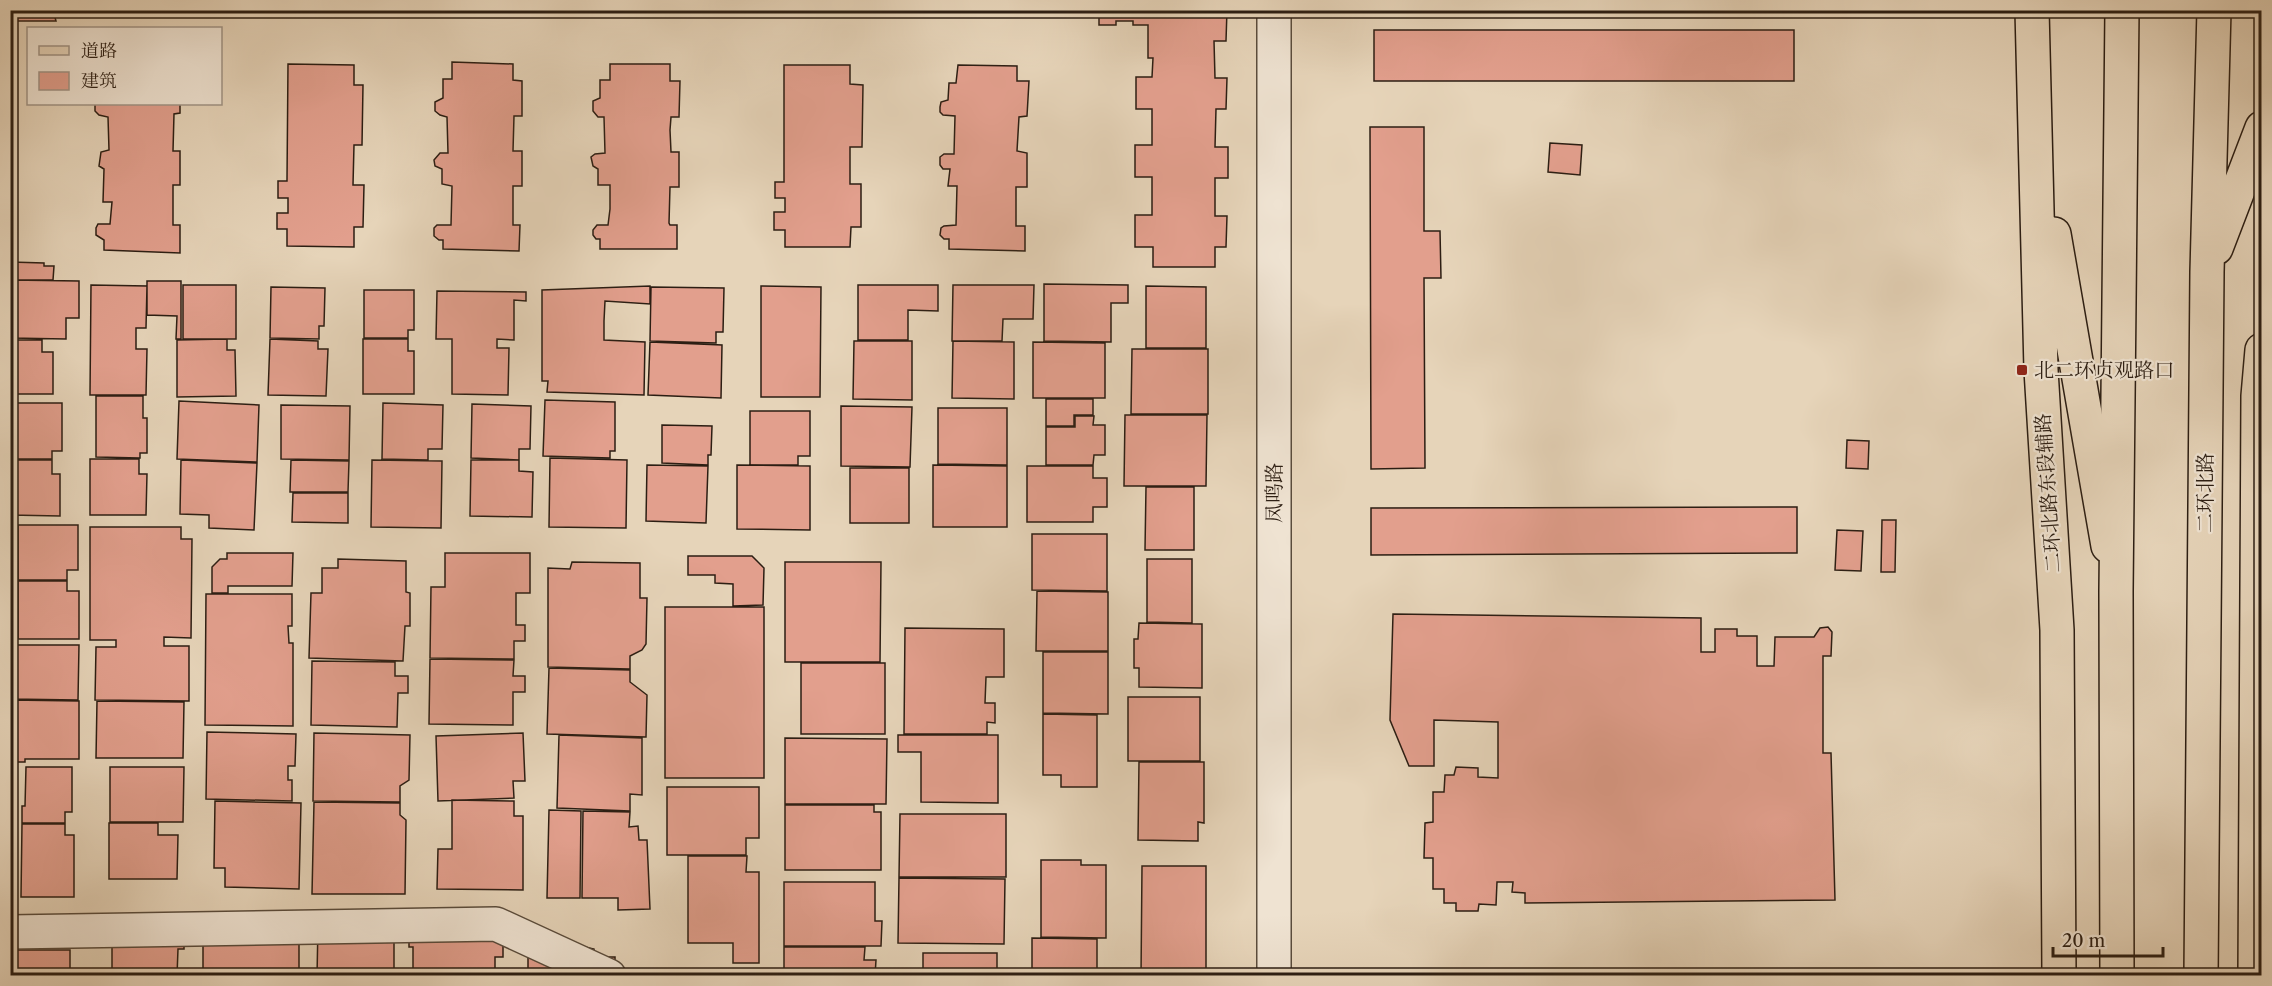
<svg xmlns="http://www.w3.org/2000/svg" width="2272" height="986" viewBox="0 0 2272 986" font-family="'Libre Caslon Text','Noto Serif SC',serif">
	<rect width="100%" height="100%" fill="#e6d4b9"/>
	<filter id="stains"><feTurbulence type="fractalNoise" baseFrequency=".00333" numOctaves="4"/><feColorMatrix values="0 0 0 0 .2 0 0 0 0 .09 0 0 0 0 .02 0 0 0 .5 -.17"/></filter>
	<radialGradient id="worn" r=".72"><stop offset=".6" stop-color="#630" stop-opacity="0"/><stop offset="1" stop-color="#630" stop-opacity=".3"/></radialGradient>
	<!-- building -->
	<path fill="#e29f8d" stroke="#2c1e13" stroke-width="1.5" d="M 10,10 L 53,10 L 56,21 L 10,21 Z
		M 1099,10 L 1227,10 L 1226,41 L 1214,41 L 1215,78 L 1227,78 L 1226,109 L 1216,109 L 1215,147 L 1228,147 L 1228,178 L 1215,178 L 1215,216 L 1227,216 L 1226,247 L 1215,247 L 1215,267 L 1153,267 L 1153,247 L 1135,247 L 1135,215 L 1152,215 L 1152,177 L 1135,177 L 1135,145 L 1152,145 L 1152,109 L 1136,109 L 1136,77 L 1152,77 L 1153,58 L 1148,58 L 1148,25 L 1133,25 L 1133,21 L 1116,21 L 1116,25 L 1099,25 Z
		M 1374,30 L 1794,30 L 1794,81 L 1374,81 Z
		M 452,62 L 513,64 L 513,80 L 522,81 L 522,116 L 514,116 L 513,151 L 522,151 L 522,186 L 513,186 L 513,225 L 520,225 L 519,251 L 443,249 L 443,240 L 439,240 L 434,236 L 434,228 L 437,225 L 451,225 L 452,186 L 442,184 L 442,169 L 435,166 L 434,160 L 440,153 L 448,153 L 447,117 L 440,115 L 435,111 L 435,102 L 443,98 L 443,79 L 452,79 Z
		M 288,64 L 354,65 L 354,85 L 363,85 L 362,145 L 354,145 L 353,185 L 364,185 L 363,227 L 354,227 L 354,247 L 287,246 L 287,229 L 277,229 L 277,213 L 288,213 L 288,198 L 278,198 L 278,181 L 287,181 Z
		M 610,64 L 670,64 L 670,81 L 680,81 L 679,117 L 671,117 L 670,130 L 671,152 L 679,152 L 679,187 L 670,187 L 669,223 L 670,225 L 677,225 L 677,249 L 600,249 L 600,239 L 596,239 L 593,235 L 593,230 L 597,225 L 608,225 L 610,209 L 610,185 L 598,185 L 598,169 L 593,166 L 591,157 L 595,154 L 605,153 L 604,117 L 598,117 L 593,111 L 593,101 L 600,98 L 600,80 L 610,80 Z
		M 784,65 L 850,65 L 850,84 L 863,85 L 862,147 L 850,147 L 850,184 L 861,184 L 861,227 L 851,227 L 850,247 L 785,247 L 785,230 L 774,230 L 774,212 L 785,212 L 785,198 L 775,198 L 775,182 L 784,182 Z
		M 958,65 L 1017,66 L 1017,81 L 1029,81 L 1027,116 L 1019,117 L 1017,151 L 1027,153 L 1027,187 L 1016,187 L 1016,226 L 1025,226 L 1025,251 L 949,249 L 949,239 L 944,239 L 940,235 L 941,228 L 944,226 L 956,225 L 957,186 L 948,186 L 950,169 L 943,169 L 940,165 L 940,157 L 944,154 L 954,154 L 955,116 L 943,115 L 940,112 L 940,107 L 941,102 L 948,100 L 949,83 L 956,83 Z
		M 95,104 L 180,104 L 180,113 L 174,114 L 173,151 L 180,151 L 180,185 L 173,185 L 173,225 L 180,225 L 180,253 L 104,250 L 104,240 L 96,235 L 96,228 L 98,224 L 110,224 L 112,202 L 103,202 L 104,169 L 99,166 L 101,152 L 109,150 L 108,117 L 99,115 L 95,111 Z
		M 1370,127 L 1424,127 L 1424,231 L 1440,231 L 1441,278 L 1424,278 L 1425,468 L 1371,469 Z
		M 1550,143 L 1582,145 L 1580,175 L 1548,172 Z
		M 10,262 L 44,263 L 44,266 L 54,266 L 53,280 L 10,280 Z
		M 10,280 L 79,281 L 79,318 L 66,318 L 66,339 L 10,338 Z
		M 147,281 L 181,281 L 181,339 L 176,339 L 177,316 L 147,315 Z
		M 1044,284 L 1128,285 L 1128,303 L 1111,303 L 1111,342 L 1044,341 Z
		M 91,285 L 147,286 L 146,328 L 136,328 L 136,349 L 147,349 L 146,395 L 90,395 Z
		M 183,285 L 236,285 L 236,339 L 183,339 Z
		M 858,285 L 938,285 L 938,311 L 908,310 L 908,340 L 858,340 Z
		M 953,285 L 1034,285 L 1033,319 L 1003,319 L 1002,341 L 952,341 Z
		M 650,286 L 650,304 L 605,301 L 604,321 L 604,340 L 645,342 L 644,395 L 547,392 L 548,381 L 542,381 L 542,290 Z
		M 761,286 L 821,287 L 820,397 L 761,397 Z
		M 1146,286 L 1206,287 L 1206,348 L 1146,348 Z
		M 271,287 L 325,288 L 324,326 L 319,326 L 319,339 L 270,338 Z
		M 651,287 L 724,288 L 723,332 L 716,332 L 716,343 L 650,341 Z
		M 364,290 L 414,290 L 414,330 L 408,330 L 408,338 L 364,338 Z
		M 437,291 L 526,292 L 526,301 L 514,300 L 514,340 L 497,339 L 497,348 L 509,348 L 508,395 L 452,394 L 452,339 L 436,339 Z
		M 227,339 L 227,350 L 235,350 L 236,396 L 177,397 L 177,340 Z
		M 270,339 L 318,341 L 318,349 L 328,349 L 326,396 L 268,395 Z
		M 363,339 L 408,339 L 408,351 L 414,351 L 414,394 L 363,394 Z
		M 10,340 L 42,340 L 42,352 L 53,352 L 53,394 L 10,394 Z
		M 854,341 L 912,341 L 912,400 L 853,399 Z
		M 953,341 L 1014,342 L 1014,399 L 952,398 Z
		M 650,342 L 722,345 L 721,398 L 648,395 Z
		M 1033,342 L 1105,343 L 1105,398 L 1033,398 Z
		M 1132,349 L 1208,349 L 1208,414 L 1131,414 Z
		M 96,396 L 143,396 L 143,418 L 147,418 L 147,453 L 140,453 L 140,458 L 96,457 Z
		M 1046,399 L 1093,399 L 1093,415 L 1074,415 L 1074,426 L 1046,426 Z
		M 545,400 L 615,402 L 615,451 L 610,451 L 610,458 L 543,456 Z
		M 179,401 L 259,405 L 257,462 L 177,459 Z
		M 10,403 L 62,403 L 62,451 L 52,451 L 52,459 L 10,459 Z
		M 383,403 L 443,405 L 442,449 L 428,449 L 428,460 L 382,459 Z
		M 472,404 L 531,406 L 530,449 L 519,449 L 519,460 L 471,458 Z
		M 281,405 L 350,406 L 349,460 L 281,459 Z
		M 841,406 L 912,407 L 910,467 L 841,466 Z
		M 938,408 L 1007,408 L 1007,465 L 938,464 Z
		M 750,411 L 810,411 L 810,456 L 798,456 L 798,465 L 750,465 Z
		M 1125,415 L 1207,415 L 1206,486 L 1124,486 Z
		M 1075,416 L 1094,416 L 1093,425 L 1105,425 L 1105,455 L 1094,455 L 1093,465 L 1046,465 L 1046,427 L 1075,427 Z
		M 662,425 L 712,426 L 711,455 L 708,455 L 708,465 L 662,463 Z
		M 1847,440 L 1869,441 L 1868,469 L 1846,468 Z
		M 550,458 L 627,460 L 626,528 L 549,527 Z
		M 90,459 L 139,459 L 139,474 L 147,474 L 146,515 L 90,515 Z
		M 10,460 L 52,460 L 52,474 L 60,474 L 60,516 L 10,515 Z
		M 181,460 L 257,463 L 254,530 L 209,528 L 209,515 L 180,514 Z
		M 291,460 L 349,461 L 348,492 L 290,492 Z
		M 372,460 L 442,461 L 441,528 L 371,527 Z
		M 471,460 L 519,460 L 519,471 L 533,472 L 532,517 L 470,516 Z
		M 647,465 L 708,466 L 706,523 L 646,521 Z
		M 737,465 L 810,466 L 810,530 L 737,529 Z
		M 933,465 L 1007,466 L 1007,527 L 933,527 Z
		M 1027,466 L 1093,466 L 1093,478 L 1107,478 L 1107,507 L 1093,507 L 1093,522 L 1027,522 Z
		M 850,468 L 909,468 L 909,523 L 850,523 Z
		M 1146,487 L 1194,487 L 1194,550 L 1145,550 Z
		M 293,493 L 348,493 L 348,523 L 292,522 Z
		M 1797,507 L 1797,553 L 1371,555 L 1371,508 Z
		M 1882,520 L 1896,520 L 1895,572 L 1881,572 Z
		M 18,525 L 78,525 L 78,570 L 67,570 L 67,580 L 18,580 Z
		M 90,527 L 181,527 L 181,539 L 192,539 L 191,638 L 164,637 L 164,646 L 189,646 L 189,701 L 95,700 L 96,647 L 116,647 L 116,640 L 90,640 Z
		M 1837,530 L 1863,531 L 1861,571 L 1835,570 Z
		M 1032,534 L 1107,534 L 1107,591 L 1032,590 Z
		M 227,553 L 293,553 L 292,586 L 228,586 L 228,593 L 212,593 L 212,567 L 220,559 L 227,559 Z
		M 445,553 L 530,553 L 530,593 L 516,593 L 516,625 L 525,625 L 525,641 L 514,641 L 514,659 L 430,658 L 431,587 L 445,587 Z
		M 688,556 L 752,556 L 764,568 L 763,605 L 733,606 L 733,584 L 715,583 L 715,575 L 688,575 Z
		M 338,559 L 406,561 L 406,592 L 410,593 L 410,626 L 405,626 L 403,661 L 309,658 L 311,593 L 322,593 L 322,568 L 338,568 Z
		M 1147,559 L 1192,559 L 1192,623 L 1147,622 Z
		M 572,562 L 640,563 L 640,598 L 647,598 L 646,644 L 642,650 L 630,656 L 630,669 L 548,667 L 548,568 L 570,569 Z
		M 785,562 L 881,562 L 880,662 L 785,662 Z
		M 18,581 L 67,581 L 67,591 L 79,591 L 79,639 L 18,639 Z
		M 1037,591 L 1108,592 L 1108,651 L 1036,651 Z
		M 206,594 L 292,594 L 292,626 L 288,626 L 289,643 L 293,643 L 293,726 L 205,725 Z
		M 665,607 L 764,607 L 764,778 L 665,778 Z
		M 1393,614 L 1701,618 L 1701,652 L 1715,652 L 1715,629 L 1737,629 L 1737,636 L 1757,636 L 1757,666 L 1774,666 L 1775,637 L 1814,637 L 1820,628 L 1828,627 L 1832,632 L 1831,656 L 1823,656 L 1823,753 L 1831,753 L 1835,900 L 1525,903 L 1525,893 L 1512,892 L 1513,882 L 1497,882 L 1496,905 L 1479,904 L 1478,911 L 1456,911 L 1456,903 L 1444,903 L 1444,889 L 1433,889 L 1433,858 L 1424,858 L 1425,823 L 1433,822 L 1433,792 L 1444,792 L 1445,775 L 1454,775 L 1456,767 L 1478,768 L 1478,777 L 1498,778 L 1498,722 L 1434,720 L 1434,766 L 1409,766 L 1390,720 Z
		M 1139,623 L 1202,624 L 1202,688 L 1139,687 L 1139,668 L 1134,668 L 1134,639 L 1138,639 Z
		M 905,628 L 1004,629 L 1004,677 L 986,677 L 985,703 L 995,703 L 995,723 L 987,722 L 987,734 L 904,734 Z
		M 10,645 L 79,645 L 78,700 L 10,699 Z
		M 1043,652 L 1108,652 L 1108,714 L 1043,713 Z
		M 430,659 L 514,660 L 513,676 L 525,676 L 525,692 L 513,692 L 513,725 L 429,724 Z
		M 312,661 L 395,662 L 395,676 L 408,676 L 408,693 L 398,693 L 397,727 L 311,725 Z
		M 801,663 L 885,663 L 885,734 L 801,734 Z
		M 549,668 L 630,670 L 630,682 L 647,695 L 646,737 L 547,734 Z
		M 1128,697 L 1200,697 L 1200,761 L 1128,761 Z
		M 10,700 L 79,701 L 79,759 L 25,759 L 25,762 L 10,762 Z
		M 97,701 L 184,702 L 183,758 L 96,758 Z
		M 1043,714 L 1097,715 L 1097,787 L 1061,787 L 1061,775 L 1043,775 Z
		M 207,732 L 296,734 L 295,766 L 288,766 L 288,780 L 292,780 L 292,801 L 206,799 Z
		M 314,733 L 410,735 L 409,780 L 400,786 L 400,802 L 313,801 Z
		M 523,733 L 525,781 L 513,781 L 514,798 L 438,801 L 436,736 Z
		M 559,735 L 642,738 L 642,795 L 630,794 L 630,811 L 557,808 Z
		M 898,735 L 998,735 L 998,803 L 921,802 L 921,752 L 898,752 Z
		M 785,738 L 887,739 L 886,804 L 785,804 Z
		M 1139,762 L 1204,762 L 1204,823 L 1198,822 L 1198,841 L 1138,840 Z
		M 26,767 L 72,767 L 72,812 L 65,812 L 65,823 L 22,823 L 22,806 L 25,806 Z
		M 110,767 L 184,767 L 183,822 L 110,822 Z
		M 667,787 L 759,787 L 759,838 L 746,838 L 746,855 L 667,855 Z
		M 452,800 L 514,801 L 514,816 L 523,816 L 523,890 L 437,889 L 438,849 L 452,849 Z
		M 215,801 L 301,803 L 299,889 L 225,887 L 225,868 L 214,868 Z
		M 314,802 L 400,803 L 400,815 L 406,820 L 405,894 L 312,894 Z
		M 785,805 L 874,805 L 874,812 L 881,812 L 881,870 L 785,870 Z
		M 549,810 L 581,811 L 580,898 L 547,898 Z
		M 583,811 L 630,812 L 629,827 L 638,826 L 639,840 L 647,840 L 650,909 L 618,910 L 618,898 L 582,898 Z
		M 900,814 L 1006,814 L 1006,877 L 899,877 Z
		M 109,823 L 158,823 L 158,835 L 178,835 L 177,879 L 109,879 Z
		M 22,824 L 65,824 L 65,835 L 74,835 L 74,897 L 21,897 Z
		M 688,856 L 747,856 L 746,872 L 759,872 L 759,963 L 733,963 L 733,943 L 688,943 Z
		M 1041,860 L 1081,860 L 1081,865 L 1106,865 L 1106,938 L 1041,937 Z
		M 1142,866 L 1206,866 L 1206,976 L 1141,976 Z
		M 899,878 L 1005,879 L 1004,944 L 898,943 Z
		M 784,882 L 875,882 L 875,921 L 882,921 L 881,946 L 784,946 Z
		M 318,925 L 394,935 L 394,976 L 317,976 Z
		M 112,926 L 184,926 L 184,949 L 178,949 L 177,976 L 112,976 Z
		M 409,927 L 503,934 L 503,957 L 495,957 L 495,976 L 413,976 L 413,947 L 409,947 Z
		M 203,937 L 299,937 L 299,976 L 203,976 Z
		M 1032,938 L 1097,939 L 1097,976 L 1032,976 Z
		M 585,947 L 594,949 L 594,957 L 615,957 L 615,976 L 528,976 L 528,952 Z
		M 784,947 L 865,947 L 864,960 L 876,960 L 875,976 L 784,976 Z
		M 10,950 L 70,950 L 70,976 L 10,976 Z
		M 923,953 L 997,953 L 997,976 L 923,976 Z"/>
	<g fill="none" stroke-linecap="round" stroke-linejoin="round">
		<!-- minor casing -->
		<g stroke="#5a4c3c" stroke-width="36">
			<path id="minor" d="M 10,932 L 496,924 L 609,976
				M 1274,976 L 1274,10"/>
		</g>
		<!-- major casing -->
		<g stroke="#2c1e13" stroke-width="36">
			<path id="major" d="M 2032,10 L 2041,370 L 2057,630 L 2059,976
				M 2054,234 L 2108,546
				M 2255,976 L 2258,396 L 2262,350"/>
		</g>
		<!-- highway casing -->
		<g stroke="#2c1e13" stroke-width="36">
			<path id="highway" d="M 2216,248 L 2262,128
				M 2117,976 L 2116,592 L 2122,10
				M 2201,976 L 2207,272 L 2214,10"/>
		</g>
		<!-- minor -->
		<use href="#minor" stroke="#efe3d2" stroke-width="33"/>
		<!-- major -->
		<use href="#major" stroke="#e6d4b9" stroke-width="33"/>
		<!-- highway -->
		<use href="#highway" stroke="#e6d4b9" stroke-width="33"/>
	</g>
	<!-- markers -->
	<rect fill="#8f2418" stroke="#efe3d2" stroke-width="2" x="2016" y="364" width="12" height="12" rx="3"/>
	<g text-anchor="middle" stroke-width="4.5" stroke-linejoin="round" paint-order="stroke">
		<!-- poi labels -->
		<g font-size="20" fill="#2c1e13" stroke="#efe3d2" text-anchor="start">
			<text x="2034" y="377">北二环贞观路口</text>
		</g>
		<!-- street labels -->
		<g font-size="20" fill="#2c1e13" stroke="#efe3d2">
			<text transform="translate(1274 493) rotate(-90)" y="7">凤鸣路</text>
			<text transform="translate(2048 493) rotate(-94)" y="7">二环北路东段辅路</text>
			<text transform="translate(2205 493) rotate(-90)" y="7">二环北路</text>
		</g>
	</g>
	<!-- margin -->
	<rect width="2272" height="986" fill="none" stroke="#e6d4b9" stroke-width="36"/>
	<rect x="12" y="12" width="2248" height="962" fill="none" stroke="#2c1e13" stroke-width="3"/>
	<rect x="18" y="18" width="2236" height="950" fill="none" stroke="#2c1e13" stroke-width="1.5"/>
	<!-- legend -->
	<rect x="27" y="27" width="195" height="78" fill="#efe3d2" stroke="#a19486" stroke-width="1.5"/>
	<rect x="39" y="46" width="30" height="9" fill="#e6d4b9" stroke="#a19486" stroke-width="1.5"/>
	<text x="81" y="57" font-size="18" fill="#2c1e13">道路</text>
	<rect x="39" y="72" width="30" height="18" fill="#e29f8d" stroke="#a19486" stroke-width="1.5"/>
	<text x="81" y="87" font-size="18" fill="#2c1e13">建筑</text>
	<!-- scale -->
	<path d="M2053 947v9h110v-9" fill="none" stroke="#2c1e13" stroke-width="3"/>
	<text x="2062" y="947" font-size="18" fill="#2c1e13" stroke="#efe3d2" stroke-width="4.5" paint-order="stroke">20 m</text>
	<rect width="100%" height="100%" filter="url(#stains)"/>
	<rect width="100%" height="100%" fill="url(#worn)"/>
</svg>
